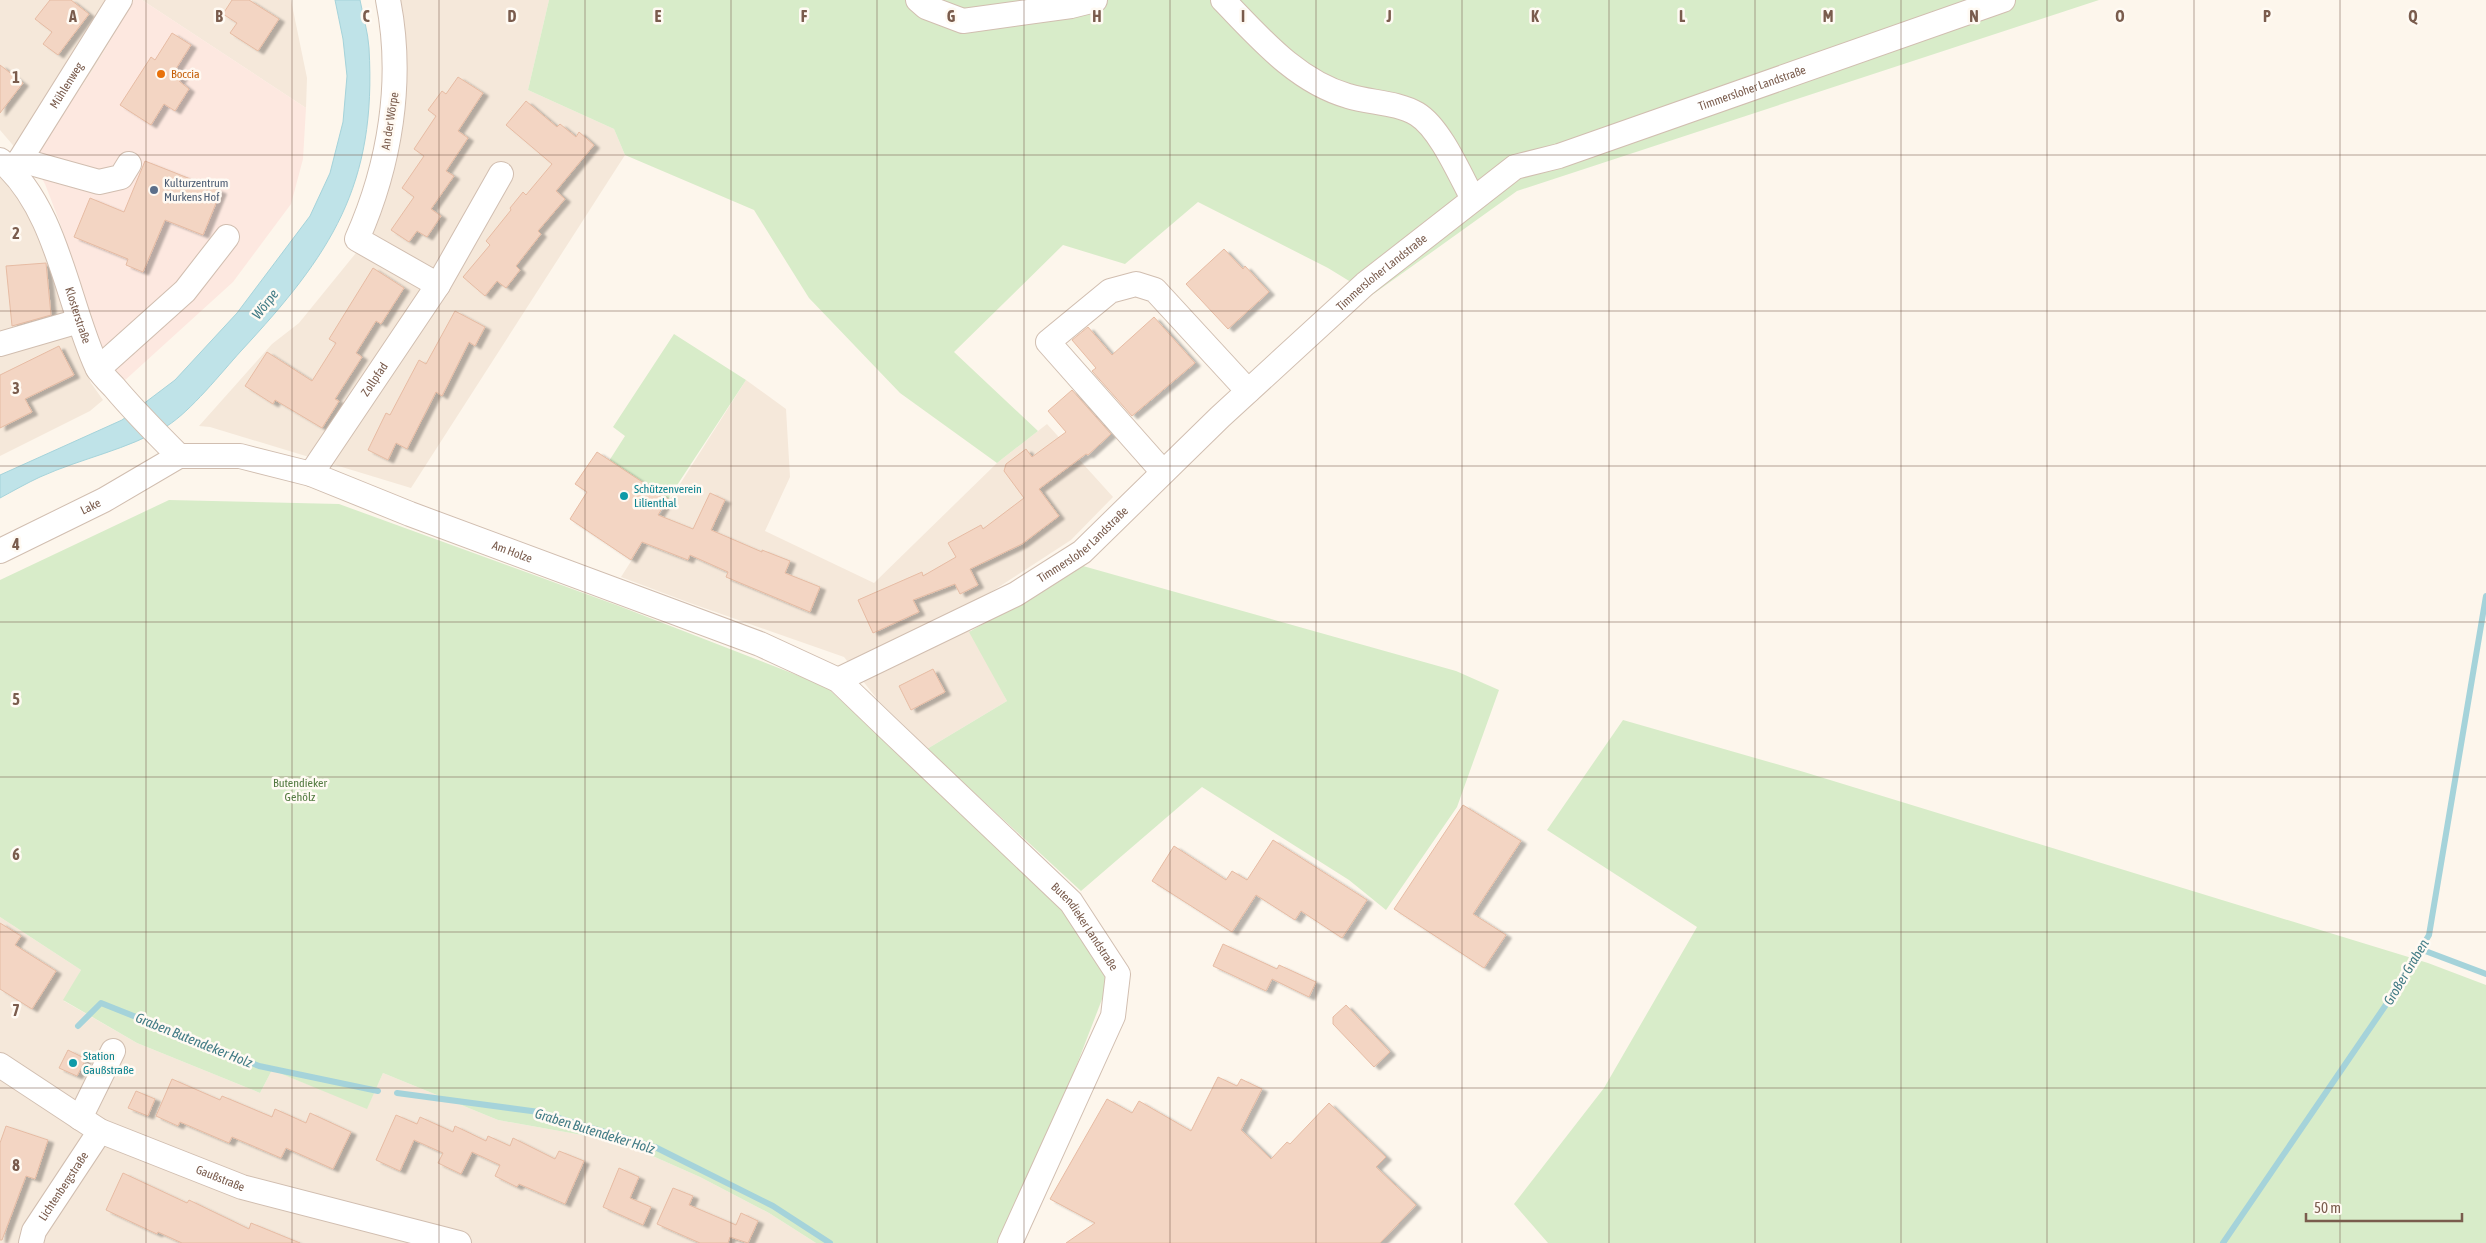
<svg xmlns="http://www.w3.org/2000/svg" width="2486" height="1243" viewBox="0 0 2486 1243" font-family="'Asap Condensed',sans-serif">
	<defs>
		<filter id="shadow"><feDropShadow dx="5.5" dy="3" stdDeviation="1" flood-color="#0004"/></filter>
	</defs>
	<rect width="100%" height="100%" fill="#fdf6ec"/>
	<!-- residential -->
	<path fill="#f5e8da" d="M 0,0 L 134,0 L 94,68 L 29,164 L 0,130 Z
		M 142,0 L 291,0 L 307,78 L 306,108 Z
		M 394,0 L 549,0 L 528,90 L 614,129 L 625,155 L 411,488 L 210,427 L 199,426 L 272,344 L 299,323 L 360,248 L 388,179 Z
		M 0,175 L 8,181 L 40,232 L 73,337 L 91,383 L 103,400 L 90,411 L 0,456 Z
		M 746,380 L 786,409 L 790,477 L 765,531 L 874,583 L 997,463 L 1047,424 L 1113,497 L 1071,540 L 960,612 L 1007,701 L 927,749 L 892,718 L 844,657 L 690,603 L 621,577 Z
		M 0,917 L 81,970 L 64,1001 L 137,1043 L 260,1093 L 272,1070 L 367,1108 L 383,1073 L 498,1120 L 621,1142 L 700,1177 L 769,1213 L 816,1243 L 0,1243 Z"/>
	<!-- commercial -->
	<path fill="#fde8e0" d="M 134,0 L 142,0 L 306,108 L 303,159 L 291,204 L 233,282 L 123,382 L 112,371 L 98,340 L 60,223 L 45,184 L 38,172 L 29,164 L 94,68 Z"/>
	<!-- green -->
	<path fill="#d8ecc9" d="M 549,0 L 2099,0 L 1517,191 L 1372,295 L 1328,268 L 1198,202 L 1125,264 L 1063,245 L 954,352 L 1038,431 L 997,463 L 900,393 L 809,298 L 754,210 L 625,155 L 614,129 L 528,90 Z
		M 674,334 L 746,380 L 668,499 L 609,461 L 625,436 L 613,427 Z
		M 169,500 L 339,504 L 619,606 L 825,686 L 903,756 L 1061,909 L 1109,981 L 1046,1145 L 997,1243 L 816,1243 L 769,1213 L 700,1177 L 621,1142 L 498,1120 L 383,1073 L 367,1109 L 272,1070 L 260,1093 L 137,1043 L 63,1000 L 81,970 L 0,917 L 0,580 Z
		M 1083,566 L 1456,671 L 1499,690 L 1457,807 L 1386,910 L 1349,880 L 1202,787 L 1081,891 L 927,749 L 1007,701 L 969,632 Z
		M 1623,720 L 1804,772 L 2428,963 L 2486,985 L 2486,1243 L 1548,1243 L 1514,1204 L 1604,1088 L 1697,927 L 1547,830 Z"/>
	<!-- water -->
	<path fill="#bfe3e8" stroke="#a5d3da" d="M 335,0 L 360,0 C 363,16 368,32 369,48 C 377,186 331,254 241,351 C 221,373 191,411 167,426 C 127,450 82,458 40,477 C 27,483 13,491 0,498 L 0,475 L 122,420 L 175,380 L 237,313 L 310,216 L 330,173 L 343,122 L 347,76 L 343,39 Z"/>
	<g fill="none" stroke-linecap="round" stroke-linejoin="round">
		<!-- stream -->
		<path stroke="#a5d3da" stroke-width="6" d="M 2420,949 L 2486,974
			M 78,1026 L 101,1003 L 259,1066 L 378,1091
			M 397,1093 L 539,1112 L 655,1147 L 773,1206 L 830,1243
			M 2223,1243 L 2394,993 L 2429,935 L 2486,596"/>
	</g>
	<!-- building -->
	<path fill="#f3d5c3" stroke="#e6bba3" filter="url(#shadow)" d="M 50,0 L 71,0 L 89,14 L 58,55 L 43,44 L 52,32 L 35,19 Z
		M 232,0 L 249,0 L 279,19 L 258,51 L 230,33 L 237,23 L 223,14 Z
		M 172,33 L 191,45 L 174,72 L 182,77 L 179,81 L 189,89 L 175,111 L 164,104 L 151,125 L 120,105 L 151,57 L 155,60 Z
		M 0,65 L 23,83 L 0,113 Z
		M 458,77 L 483,93 L 458,131 L 468,138 L 446,171 L 454,176 L 431,209 L 441,216 L 427,237 L 417,231 L 409,242 L 391,230 L 414,197 L 402,188 L 424,156 L 414,149 L 436,116 L 428,110 L 442,91 L 446,94 Z
		M 526,101 L 557,127 L 560,124 L 576,137 L 579,132 L 594,145 L 556,191 L 565,199 L 538,231 L 541,234 L 516,266 L 520,270 L 506,288 L 497,281 L 485,296 L 463,277 L 490,245 L 486,241 L 511,210 L 510,208 L 523,192 L 526,195 L 552,164 L 506,125 Z
		M 145,161 L 221,191 L 203,235 L 165,220 L 143,272 L 126,265 L 128,259 L 74,237 L 90,198 L 124,212 Z
		M 1224,249 L 1243,269 L 1245,266 L 1269,292 L 1228,329 L 1186,284 Z
		M 46,263 L 51,315 L 12,326 L 6,266 Z
		M 373,268 L 404,288 L 381,324 L 376,321 L 356,353 L 362,357 L 335,399 L 339,401 L 322,428 L 275,400 L 273,404 L 245,386 L 267,352 L 312,381 L 336,343 L 329,339 Z
		M 455,311 L 485,327 L 475,346 L 469,342 L 442,396 L 436,392 L 407,449 L 396,443 L 388,460 L 368,450 L 386,413 L 390,415 L 419,360 L 426,364 Z
		M 1154,317 L 1195,363 L 1132,416 L 1092,371 L 1096,368 L 1072,340 L 1088,327 L 1112,355 Z
		M 59,346 L 74,375 L 25,399 L 32,412 L 0,428 L 0,375 Z
		M 1072,390 L 1111,434 L 1088,455 L 1086,454 L 1039,489 L 1059,516 L 1022,544 L 970,569 L 978,585 L 960,594 L 955,584 L 913,600 L 919,612 L 873,633 L 858,600 L 922,572 L 923,576 L 956,557 L 948,543 L 981,525 L 983,529 L 1024,498 L 1004,471 L 1006,464 L 1026,449 L 1032,457 L 1066,432 L 1048,411 Z
		M 597,452 L 668,499 L 658,515 L 693,529 L 710,493 L 725,500 L 711,530 L 762,552 L 762,550 L 790,561 L 785,573 L 820,587 L 810,612 L 726,577 L 728,572 L 690,555 L 688,560 L 642,542 L 631,560 L 570,519 L 587,492 L 575,484 Z
		M 933,669 L 945,692 L 911,710 L 899,686 Z
		M 1463,805 L 1521,841 L 1473,914 L 1506,935 L 1484,968 L 1394,909 Z
		M 1273,840 L 1367,900 L 1342,938 L 1301,911 L 1295,920 L 1256,895 L 1232,932 L 1152,881 L 1174,846 L 1226,880 L 1232,871 L 1247,880 Z
		M 0,923 L 21,936 L 15,945 L 56,971 L 32,1009 L 0,989 Z
		M 1223,944 L 1277,969 L 1279,965 L 1316,982 L 1309,997 L 1272,979 L 1266,991 L 1213,966 Z
		M 1346,1005 L 1390,1052 L 1374,1067 L 1333,1024 L 1333,1017 Z
		M 68,1050 L 86,1059 L 77,1076 L 59,1068 Z
		M 1218,1077 L 1237,1086 L 1241,1079 L 1262,1089 L 1241,1130 L 1271,1159 L 1287,1142 L 1290,1144 L 1329,1103 L 1386,1157 L 1376,1167 L 1416,1205 L 1380,1243 L 1066,1243 L 1095,1223 L 1050,1199 L 1107,1099 L 1132,1113 L 1139,1101 L 1191,1131 Z
		M 172,1079 L 220,1100 L 222,1096 L 272,1117 L 275,1109 L 306,1123 L 310,1113 L 351,1132 L 333,1169 L 286,1148 L 281,1158 L 232,1137 L 229,1143 L 180,1122 L 178,1126 L 156,1116 Z
		M 136,1091 L 155,1099 L 148,1116 L 128,1108 Z
		M 396,1115 L 417,1124 L 420,1117 L 453,1132 L 455,1126 L 486,1141 L 488,1136 L 510,1146 L 513,1138 L 555,1159 L 559,1151 L 584,1161 L 565,1204 L 519,1184 L 517,1187 L 495,1176 L 500,1165 L 472,1152 L 461,1174 L 438,1163 L 443,1153 L 414,1140 L 400,1171 L 376,1160 Z
		M 6,1126 L 48,1140 L 35,1179 L 26,1176 L 2,1240 L 0,1240 L 0,1143 Z
		M 619,1168 L 639,1177 L 630,1198 L 651,1207 L 643,1225 L 603,1207 Z
		M 123,1173 L 187,1203 L 189,1200 L 249,1229 L 251,1223 L 300,1243 L 182,1243 L 158,1232 L 157,1234 L 106,1210 Z
		M 673,1188 L 693,1196 L 689,1205 L 736,1225 L 741,1213 L 758,1221 L 748,1243 L 730,1237 L 728,1243 L 700,1243 L 657,1224 Z"/>
	<g fill="none" stroke-linecap="round" stroke-linejoin="round">
		<!-- minor casing -->
		<g stroke="#d1beb0" stroke-width="26">
			<g id="minor">
				<path d="M 388,0 C 404,80 390,165 357,239 L 438,285"/>
				<path d="M 918,0 L 926,7 L 963,21 L 1071,6 L 1095,0"/>
				<path d="M 1223,0 C 1259,37 1296,81 1348,96 C 1370,103 1397,102 1417,114 C 1440,128 1460,175 1473,199"/>
				<path id="s1" d="M 0,160 C 57,207 67,302 97,367 C 101,374 108,381 114,387 C 134,411 157,434 179,456"/>
				<path d="M 20,160 L 99,182 L 121,177 L 129,164"/>
				<path id="s2" d="M 13,171 L 120,0"/>
				<path d="M 0,344 L 79,321"/>
				<path d="M 98,369 L 185,291 L 227,237"/>
				<path id="s3" d="M 179,456 L 240,456 L 311,474 L 410,514 L 760,644 L 838,680 L 889,729 L 1071,902 L 1118,974 L 1113,1016 L 1010,1243"/>
				<path d="M 1163,472 L 1048,342 L 1110,291 L 1136,284 L 1155,290 L 1248,391"/>
				<path id="s4" d="M 311,474 L 438,285 L 501,174"/>
				<path id="s5" d="M 0,551 L 104,500 L 179,456"/>
				<path id="s6" d="M 838,680 L 1016,594 L 1082,552 L 1220,417 L 1365,284 L 1515,167 L 1559,156 L 2003,0"/>
				<path id="s7" d="M 0,1065 L 100,1131 L 242,1187 L 459,1243"/>
				<path d="M 80,1118 L 113,1051"/>
				<path id="s8" d="M 31,1243 L 34,1231 L 100,1131"/>
			</g>
		</g>
		<!-- minor -->
		<use href="#minor" stroke="#fff" stroke-width="24"/>
	</g>
	<!-- grid -->
	<path fill="none" stroke="#7a5c4d" stroke-width="1" stroke-opacity="0.55" d="M 146,0 L 146,1243M 292,0 L 292,1243M 439,0 L 439,1243M 585,0 L 585,1243M 731,0 L 731,1243M 877,0 L 877,1243M 1024,0 L 1024,1243M 1170,0 L 1170,1243M 1316,0 L 1316,1243M 1462,0 L 1462,1243M 1609,0 L 1609,1243M 1755,0 L 1755,1243M 1901,0 L 1901,1243M 2047,0 L 2047,1243M 2194,0 L 2194,1243M 2340,0 L 2340,1243M 0,155 L 2486,155M 0,311 L 2486,311M 0,466 L 2486,466M 0,622 L 2486,622M 0,777 L 2486,777M 0,932 L 2486,932M 0,1088 L 2486,1088"/>
	<!-- markers -->
	<circle fill="#e8710a" stroke="#fffaf3" stroke-width="2" cx="161" cy="74" r="5"/>
	<circle fill="#5c6f8a" stroke="#fffaf3" stroke-width="2" cx="154" cy="190" r="5"/>
	<g fill="#0f9aa8" stroke="#fffaf3" stroke-width="2">
		<circle cx="624" cy="496" r="5"/>
		<circle cx="73" cy="1063" r="5"/>
	</g>
	<g text-anchor="middle" stroke-width="5" stroke-linejoin="round" paint-order="stroke">
		<!-- food labels -->
		<g font-size="12" fill="#c56008" stroke="#fffaf3" text-anchor="start">
			<text x="171" y="78">Boccia</text>
		</g>
		<!-- street labels -->
		<g font-size="12" fill="#7a5c4d" stroke="#fffaf3">
			<text dy="4" stroke="none"><textPath href="#s2" startOffset="101">Mühlenweg</textPath></text>
			<text dy="4" stroke="none"><textPath href="#s6" startOffset="1106">Timmersloher Landstraße</textPath></text>
			<text transform="translate(390 121) rotate(-81)" y="4">An der Wörpe</text>
			<text dy="4" stroke="none"><textPath href="#s6" startOffset="686">Timmersloher Landstraße</textPath></text>
			<text dy="4" stroke="none"><textPath href="#s1" startOffset="176">Klosterstraße</textPath></text>
			<text dy="4" stroke="none"><textPath href="#s4" startOffset="114">Zollpfad</textPath></text>
			<text dy="4" stroke="none"><textPath href="#s5" startOffset="101">Lake</textPath></text>
			<text dy="4" stroke="none"><textPath href="#s6" startOffset="281">Timmersloher Landstraße</textPath></text>
			<text dy="4" stroke="none"><textPath href="#s3" startOffset="350">Am Holze</textPath></text>
			<text dy="4" stroke="none"><textPath href="#s3" startOffset="1050">Butendieker Landstraße</textPath></text>
			<text dy="4" stroke="none"><textPath href="#s7" startOffset="249">Gaußstraße</textPath></text>
			<text dy="4" stroke="none"><textPath href="#s8" startOffset="66">Lichtenbergstraße</textPath></text>
		</g>
		<!-- service labels -->
		<g font-size="12" fill="#4e5e75" stroke="#fffaf3" text-anchor="start">
			<text x="164" y="187">Kulturzentrum<tspan x="164" dy="14">Murkens Hof</tspan></text>
		</g>
		<!-- culture labels -->
		<g font-size="12" fill="#0d838f" stroke="#fffaf3" text-anchor="start">
			<text x="634" y="493">Schützenverein<tspan x="634" dy="14">Lilienthal</tspan></text>
			<text x="83" y="1060">Station<tspan x="83" dy="14">Gaußstraße</tspan></text>
		</g>
		<!-- park labels -->
		<g font-size="12" fill="#537a41" stroke="#fffaf3">
			<text x="300" y="787">Butendieker<tspan x="300" dy="14">Gehölz</tspan></text>
		</g>
		<!-- water labels -->
		<g font-size="14" font-style="italic" fill="#437c86" stroke="#fffaf3">
			<text transform="translate(265 304) rotate(-52)" y="5">Wörpe</text>
			<text transform="translate(2406 972) rotate(-59)" y="5">Großer Graben</text>
			<text transform="translate(194 1040) rotate(22)" y="5">Graben Butendeker Holz</text>
			<text transform="translate(595 1131) rotate(17)" y="5">Graben Butendeker Holz</text>
		</g>
	</g>
	<g font-size="16" text-anchor="middle" font-weight="bold" fill="#7a5c4d" stroke="#fffaf3" stroke-width="5" stroke-linejoin="round" paint-order="stroke">
		<text x="73" y="22">A</text>
		<text x="219" y="22">B</text>
		<text x="366" y="22">C</text>
		<text x="512" y="22">D</text>
		<text x="658" y="22">E</text>
		<text x="804" y="22">F</text>
		<text x="951" y="22">G</text>
		<text x="1097" y="22">H</text>
		<text x="1243" y="22">I</text>
		<text x="1389" y="22">J</text>
		<text x="1535" y="22">K</text>
		<text x="1682" y="22">L</text>
		<text x="1828" y="22">M</text>
		<text x="1974" y="22">N</text>
		<text x="2120" y="22">O</text>
		<text x="2267" y="22">P</text>
		<text x="2413" y="22">Q</text>
		<text x="16" y="83">1</text>
		<text x="16" y="239">2</text>
		<text x="16" y="394">3</text>
		<text x="16" y="550">4</text>
		<text x="16" y="705">5</text>
		<text x="16" y="860">6</text>
		<text x="16" y="1016">7</text>
		<text x="16" y="1171">8</text>
	</g>
	<!-- scale -->
	<path d="M2306 1213v8h156v-8" fill="none" stroke="#7a5c4d" stroke-width="2.5"/>
	<text x="2314" y="1213" font-size="15" fill="#7a5c4d" stroke="#fffaf3" stroke-width="4" paint-order="stroke">50 m</text>
</svg>
